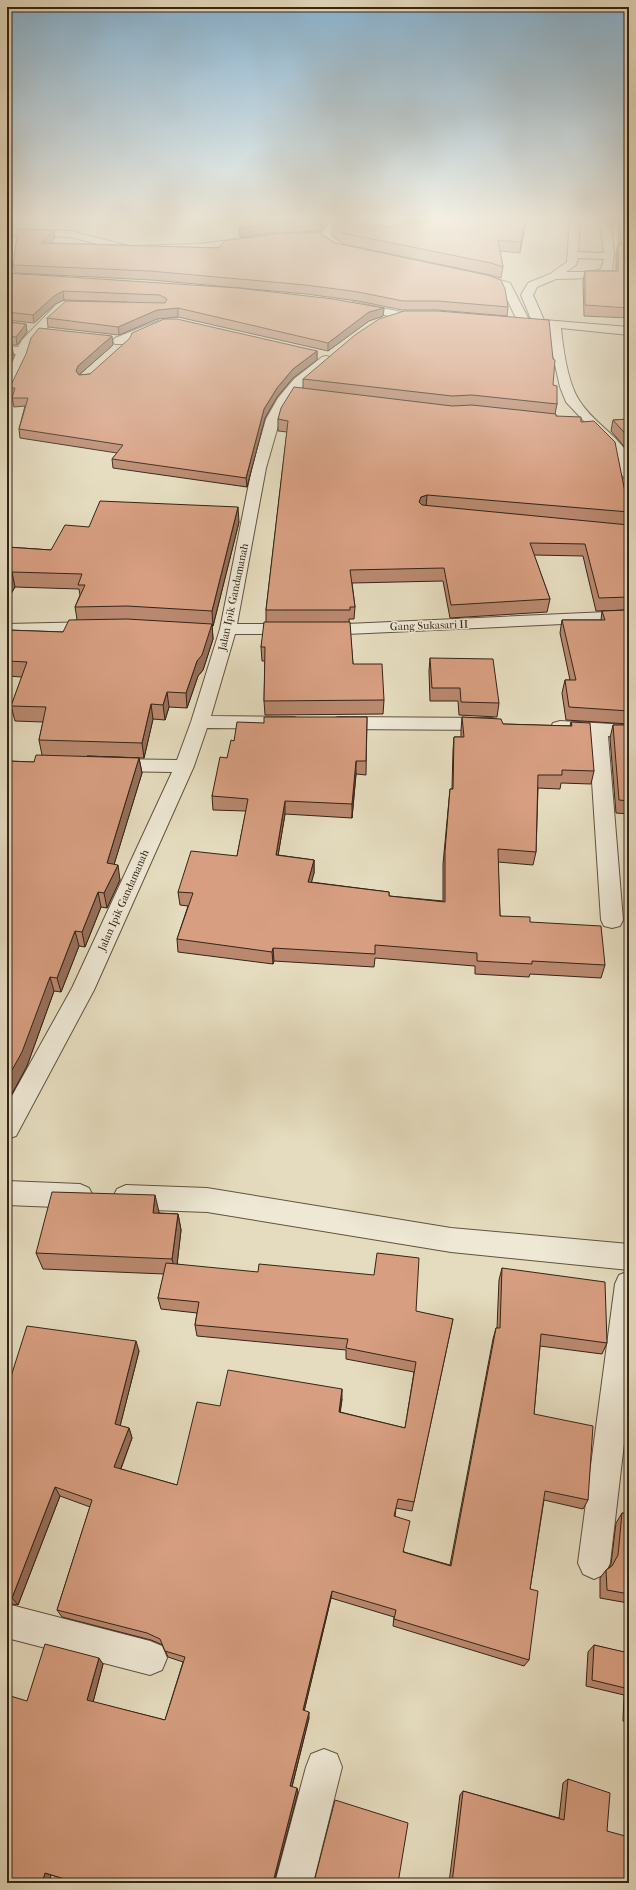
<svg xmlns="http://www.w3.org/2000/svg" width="636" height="1890" viewBox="0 0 636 1890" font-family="'IM FELL French Canon',serif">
	<rect width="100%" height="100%" fill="#e5dcbf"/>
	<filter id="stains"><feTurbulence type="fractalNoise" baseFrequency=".005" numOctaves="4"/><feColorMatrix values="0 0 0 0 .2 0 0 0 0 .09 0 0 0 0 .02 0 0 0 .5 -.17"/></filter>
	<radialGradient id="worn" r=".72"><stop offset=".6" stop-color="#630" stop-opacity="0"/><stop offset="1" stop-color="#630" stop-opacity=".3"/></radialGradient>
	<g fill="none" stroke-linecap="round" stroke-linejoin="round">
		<!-- minor casing -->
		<g stroke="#615240" stroke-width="2">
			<path id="minor" d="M 331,221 L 342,221 L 331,236 C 339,244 352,245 357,251 L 356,253 C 342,257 327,245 320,235 Z
				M 570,221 L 580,221 L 578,252 L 604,253 L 600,221 L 610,221 L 614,253 L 612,271 L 610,273 L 592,278 L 556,279 L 537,287 L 533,295 L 544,320 L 629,327 L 629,335 L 561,328 C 563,349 568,383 579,400 C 591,420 614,433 627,452 L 629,457 L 629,479 L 624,478 L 622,475 L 614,453 L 566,402 L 560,387 L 550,342 L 549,327 L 515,324 L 513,321 L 516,318 L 501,287 L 470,277 L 468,275 L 474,272 L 510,283 L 528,318 L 531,319 L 521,295 L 528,283 L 550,274 L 567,262 ZM 578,258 L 604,259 L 601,269 L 591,272 L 566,272 L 576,265 Z
				M 7,229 L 70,231 L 129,246 L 200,244 L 252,237 L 257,240 L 252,243 L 200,250 L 129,252 L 70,237 L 7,235 Z
				M 70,300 L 76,303 L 64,309 L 32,344 L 26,362 L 13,388 L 12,391 L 7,392 L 7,375 L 16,354 L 7,354 L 7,346 L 18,347 L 22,340 L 56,305 L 60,302 Z
				M 354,302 L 406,313 L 408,315 L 402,319 L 350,307 L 348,305 Z
				M 158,321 L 164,325 L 162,328 L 123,344 L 115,344 L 113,341 L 115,338 Z
				M 326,356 L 330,357 L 332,360 L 330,363 L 304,385 L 289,403 L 280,419 L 266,468 L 237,624 L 347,624 L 629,611 L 629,621 L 347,634 L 235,634 L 211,716 L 294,717 L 300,719 L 303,723 L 300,727 L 294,729 L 207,728 L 194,766 L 94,990 L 16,1136 L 7,1139 L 7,1105 L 72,988 L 172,772 L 111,771 L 104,769 L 101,765 L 104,761 L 111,759 L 177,760 L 191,722 L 220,629 L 252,468 L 266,419 L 278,398 L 294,379 L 322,357 Z
				M 95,622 L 101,623 L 103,627 L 101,631 L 7,634 L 7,624 Z
				M 338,717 L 492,718 L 499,720 L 501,724 L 499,728 L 492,730 L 338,729 L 332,727 L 329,723 L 332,719 Z
				M 560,721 L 629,725 L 629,737 L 608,736 L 623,920 L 620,926 L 612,928 L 604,926 L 601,920 L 589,735 L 553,731 L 551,727 L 553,723 Z
				M 7,1181 L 80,1184 L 89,1188 L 93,1196 L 89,1204 L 80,1208 L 7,1205 Z
				M 126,1185 L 207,1188 L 451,1228 L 629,1244 L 629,1270 L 451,1252 L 207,1212 L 126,1209 L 117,1205 L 113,1197 L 117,1189 Z
				M 629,1271 L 629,1401 L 610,1563 L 605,1574 L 594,1579 L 583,1574 L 578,1563 L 615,1284 L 619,1275 Z
				M 7,1604 L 150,1641 L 162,1646 L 167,1658 L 162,1670 L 150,1675 L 7,1638 Z
				M 324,1749 L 337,1754 L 342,1767 L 313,1883 L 275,1883 L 306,1767 L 311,1754 Z"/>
		</g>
		<!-- minor -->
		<use href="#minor" fill="#eee8d5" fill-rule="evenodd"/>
	</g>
	<!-- wall -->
	<path fill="#b9886f" stroke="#352416" d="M 247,221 L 329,221 L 321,231 L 277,233 L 240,237 L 239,228 Z
		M 402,221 L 526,221 L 520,253 L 500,251 L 503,267 L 501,278 L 490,275 L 343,244 L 332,235 L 332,224 L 391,228 Z
		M 619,221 L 629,221 L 629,318 L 584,316 L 583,281 L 585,271 L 616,271 L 616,255 L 618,245 L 619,245 L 618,229 Z
		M 323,235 L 335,243 L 508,307 L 507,316 L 437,310 L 402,310 L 358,301 L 306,294 L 151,280 L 15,273 L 13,265 L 55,238 L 50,243 L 219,248 Z
		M 7,273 L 384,308 L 383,316 L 369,321 L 328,351 L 178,317 L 157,319 L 119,335 L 48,327 L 47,318 L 127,302 L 64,300 L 55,304 L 34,323 L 7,320 Z
		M 7,322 L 26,324 L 27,332 L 17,345 L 7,345 Z
		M 113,345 L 79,375 L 90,374 L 317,351 L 317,360 L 293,378 L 277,397 L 265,418 L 247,487 L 113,468 L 112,459 L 117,453 L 20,438 L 19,429 L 25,406 L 14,407 L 12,397 L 11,397 L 10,394 L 7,394 L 7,384 Z
		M 303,379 L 553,385 L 557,404 L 555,414 L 556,416 L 581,422 L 629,510 L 629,514 L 627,524 L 629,525 L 629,610 L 596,611 L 583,556 L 534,555 L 550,599 L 547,612 L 450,618 L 443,581 L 352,583 L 355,607 L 354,619 L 349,619 L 353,664 L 384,700 L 383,714 L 265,715 L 264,701 L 265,661 L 262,661 L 261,647 L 266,622 L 266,610 L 287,432 L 278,431 L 278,419 L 303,388 Z
		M 629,419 L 629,453 L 628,451 L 611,431 L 613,420 Z
		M 239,522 L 213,626 L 212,626 L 213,639 L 203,670 L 198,676 L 187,708 L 169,707 L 165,720 L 153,719 L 144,758 L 87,756 L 139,758 L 142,773 L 114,864 L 120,880 L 107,908 L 101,907 L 85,947 L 79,946 L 61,992 L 54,991 L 27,1066 L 12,1094 L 7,1093 L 7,761 L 34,762 L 42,755 L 39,740 L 43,722 L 15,721 L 11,706 L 22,677 L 7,676 L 7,630 L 63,632 L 77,619 L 75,607 L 80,595 L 79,589 L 15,587 L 9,597 L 7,597 L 7,547 L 51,550 L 89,527 Z
		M 629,610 L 629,724 L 566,720 L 562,693 L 565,680 L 570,680 L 560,633 L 562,620 L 601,620 L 602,611 Z
		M 430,658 L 499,703 L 497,717 L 459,715 L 458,701 L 430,701 L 429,671 Z
		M 367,717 L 366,775 L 356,774 L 352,818 L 285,814 L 278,855 L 314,860 L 314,873 L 311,882 L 389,892 L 389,896 L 443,901 L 443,864 L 450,789 L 452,789 L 453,750 L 454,737 L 461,737 L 461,730 L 462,717 L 503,724 L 570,726 L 571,722 L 594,771 L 591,784 L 561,783 L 560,789 L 538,788 L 536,852 L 533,865 L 498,862 L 500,916 L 530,922 L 605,965 L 601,978 L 530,974 L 529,977 L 475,974 L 475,966 L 375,958 L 374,967 L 274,961 L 273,964 L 178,952 L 177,939 L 188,906 L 180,905 L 178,892 L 237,856 L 246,811 L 213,810 L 212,796 L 234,741 L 264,723 Z
		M 613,725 L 629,725 L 629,814 L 616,813 L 610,738 Z
		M 159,1212 L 159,1213 L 178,1214 L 181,1230 L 177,1264 L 453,1319 L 412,1511 L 396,1508 L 395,1517 L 404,1552 L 450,1565 L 493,1339 L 496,1328 L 497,1328 L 499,1280 L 502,1268 L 607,1343 L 602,1354 L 540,1346 L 534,1414 L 588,1500 L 583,1509 L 544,1500 L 530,1589 L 529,1660 L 524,1666 L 393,1626 L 394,1617 L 331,1598 L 304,1711 L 309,1718 L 292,1787 L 298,1792 L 274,1882 L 398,1883 L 77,1883 L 51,1875 L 49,1883 L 7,1883 L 27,1701 L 103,1664 L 93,1702 L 165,1720 L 183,1662 L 168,1657 L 163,1645 L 151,1640 L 62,1617 L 57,1610 L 90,1507 L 60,1496 L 18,1605 L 7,1603 L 7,1389 L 139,1351 L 120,1426 L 129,1428 L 132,1438 L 121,1469 L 177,1485 L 220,1406 L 342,1399 L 340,1412 L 405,1428 L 414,1372 L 346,1359 L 346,1350 L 197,1336 L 195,1325 L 197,1313 L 161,1309 L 158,1298 L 164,1274 L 43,1269 L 36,1253 Z
		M 622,1513 L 629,1514 L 629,1722 L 623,1721 L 624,1695 L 586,1686 L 588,1652 L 594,1645 L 626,1653 L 628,1603 L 600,1598 L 600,1578 L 606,1570 L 609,1568 L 611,1564 L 616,1523 Z
		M 568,1779 L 607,1831 L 629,1883 L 449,1883 L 460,1795 L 463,1791 L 559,1818 L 563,1783 Z"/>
	<!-- shaded-wall -->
	<path fill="#966f5a" stroke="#352416" d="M 321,221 L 329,221 L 321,231 Z
		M 525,221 L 526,221 L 520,253 L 521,242 Z
		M 277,223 L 277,233 L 240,237 L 239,228 Z
		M 54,230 L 55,238 L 43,251 L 41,243 Z
		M 63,291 L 64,300 L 55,304 L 34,323 L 33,315 L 54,296 Z
		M 178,308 L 178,317 L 157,319 L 119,335 L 118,327 L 157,310 Z
		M 384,308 L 383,316 L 369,321 L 328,351 L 328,343 L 369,312 Z
		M 26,324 L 27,332 L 17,345 L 16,337 Z
		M 112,336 L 113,345 L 79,375 L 76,371 L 78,366 Z
		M 12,347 L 14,356 L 7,371 L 7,359 Z
		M 317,351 L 317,360 L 293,378 L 277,397 L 265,418 L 247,487 L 246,478 L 264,409 L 277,388 L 293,369 Z
		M 427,495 L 426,508 L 418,514 L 419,502 L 421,497 Z
		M 238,507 L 239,522 L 213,626 L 212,611 Z
		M 12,572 L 15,587 L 9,597 L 7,588 L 7,581 Z
		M 212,624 L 213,639 L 203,670 L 198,676 L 187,708 L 186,693 L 197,661 Z
		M 167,692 L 169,707 L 165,720 L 163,705 Z
		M 151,704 L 153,719 L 144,758 L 142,743 Z
		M 139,758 L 142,773 L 110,878 L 107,863 Z
		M 356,761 L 356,774 L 352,818 L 352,804 Z
		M 285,801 L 285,814 L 276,868 L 276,855 Z
		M 314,860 L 314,873 L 308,895 L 308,882 Z
		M 118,865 L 120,880 L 107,908 L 104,893 Z
		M 98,892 L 101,907 L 85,947 L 82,932 Z
		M 75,931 L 79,946 L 61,992 L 57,978 Z
		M 273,948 L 274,961 L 273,964 L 272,952 Z
		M 50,977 L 54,991 L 27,1066 L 12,1094 L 7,1081 L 7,1079 Z
		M 155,1195 L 159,1212 L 157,1229 L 153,1213 Z
		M 178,1214 L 181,1230 L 176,1274 L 172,1259 Z
		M 136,1341 L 139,1351 L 118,1434 L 115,1424 Z
		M 342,1389 L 342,1399 L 339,1422 L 339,1412 Z
		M 129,1428 L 132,1438 L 118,1476 L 114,1467 Z
		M 55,1487 L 60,1496 L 18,1605 L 12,1598 Z
		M 332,1591 L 331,1598 L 303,1716 L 303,1710 Z
		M 99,1658 L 103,1664 L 92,1706 L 87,1700 Z
		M 309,1712 L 309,1718 L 291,1790 L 290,1786 Z
		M 297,1788 L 298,1792 L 274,1883 L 273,1882 Z
		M 45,1873 L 51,1875 L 49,1883 L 42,1883 Z"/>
	<!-- building -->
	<path fill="#d79e81" stroke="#352416" d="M 247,221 L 321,221 L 277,223 L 239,228 Z
		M 335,221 L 360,221 L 391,228 L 402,221 L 525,221 L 521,242 L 498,240 L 503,267 L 491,263 L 343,233 L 332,224 Z
		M 619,221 L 629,221 L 629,308 L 585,305 L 585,271 L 618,271 L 618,245 L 622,245 Z
		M 18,229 L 54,230 L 41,243 L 219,248 L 224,241 L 229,240 L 277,234 L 321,232 L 323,235 L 335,243 L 487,275 L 501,280 L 505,289 L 508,307 L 438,301 L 403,301 L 358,292 L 306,285 L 150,271 L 13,265 Z
		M 7,273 L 238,288 L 333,299 L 384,308 L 369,312 L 328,343 L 178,308 L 157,310 L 118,327 L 47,318 L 66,301 L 165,303 L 167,299 L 160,295 L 63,291 L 54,296 L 33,315 L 7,312 Z
		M 404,311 L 438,311 L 549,320 L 553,359 L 555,360 L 553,385 L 557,386 L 557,404 L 472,395 L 452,396 L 303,379 L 355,335 L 379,319 Z
		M 164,319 L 177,319 L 317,351 L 293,369 L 277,388 L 264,409 L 246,478 L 112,459 L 123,445 L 19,429 L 28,398 L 12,398 L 15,388 L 9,388 L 11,385 L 7,385 L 7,384 L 12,383 L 26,354 L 31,338 L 39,328 L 112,336 L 78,366 L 76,371 L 79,375 L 90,374 L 130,338 L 132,333 Z
		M 7,322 L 26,324 L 16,337 L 7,336 Z
		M 7,347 L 12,347 L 7,359 Z
		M 294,387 L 452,406 L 472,405 L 556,414 L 556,416 L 581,417 L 581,422 L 594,421 L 615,442 L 629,512 L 427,495 L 421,497 L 419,502 L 422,505 L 629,525 L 629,597 L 599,598 L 585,544 L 530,543 L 550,599 L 451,605 L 444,568 L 350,570 L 355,607 L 350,607 L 350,610 L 266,610 L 288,421 L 278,419 L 281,408 Z
		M 629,419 L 629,438 L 613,420 Z
		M 100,501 L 238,507 L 212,611 L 127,606 L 75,607 L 85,585 L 78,585 L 82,574 L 12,572 L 7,581 L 7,547 L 51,550 L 65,525 L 89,527 Z
		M 629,610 L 629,711 L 569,707 L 565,680 L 576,680 L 562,620 L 605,620 L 602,611 Z
		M 127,619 L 212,624 L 202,655 L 197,661 L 186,693 L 167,692 L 163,705 L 151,704 L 142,743 L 39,740 L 46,707 L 11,706 L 27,662 L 7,661 L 7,630 L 63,632 L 69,620 Z
		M 264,622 L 350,622 L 353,664 L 382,664 L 384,700 L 264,701 L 265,647 L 261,647 Z
		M 430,658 L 493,659 L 499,703 L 461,702 L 460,688 L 432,688 Z
		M 264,717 L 367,717 L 366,761 L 356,761 L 352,804 L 285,801 L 276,855 L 314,860 L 308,882 L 389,892 L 389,896 L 445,902 L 445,851 L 450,789 L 453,789 L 454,737 L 464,737 L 462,717 L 501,719 L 503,724 L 572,726 L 571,722 L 590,723 L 594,771 L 562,770 L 562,775 L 538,775 L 536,852 L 498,849 L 500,916 L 530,917 L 530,922 L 601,926 L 605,965 L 532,961 L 532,964 L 477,961 L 477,953 L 375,945 L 375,954 L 273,948 L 272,952 L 177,939 L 193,893 L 178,892 L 191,851 L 237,856 L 248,799 L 212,796 L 220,757 L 227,758 L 231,740 L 234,741 L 237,722 L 264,723 Z
		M 613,725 L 629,725 L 629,801 L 619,800 Z
		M 36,755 L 139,758 L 107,863 L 118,865 L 104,893 L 98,892 L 82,932 L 75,931 L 57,978 L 50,977 L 22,1052 L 7,1079 L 7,761 L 34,762 Z
		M 52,1192 L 155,1195 L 153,1213 L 178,1214 L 172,1259 L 36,1253 Z
		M 377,1253 L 419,1258 L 416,1311 L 453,1319 L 414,1502 L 398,1499 L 394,1516 L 410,1521 L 403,1552 L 451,1566 L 496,1328 L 500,1328 L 502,1268 L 605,1282 L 607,1343 L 541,1334 L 534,1414 L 593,1426 L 588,1500 L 545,1491 L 530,1589 L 538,1591 L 529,1660 L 394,1619 L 396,1610 L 332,1591 L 303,1710 L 309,1712 L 290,1786 L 297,1788 L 273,1882 L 314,1882 L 335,1800 L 408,1823 L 398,1883 L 399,1883 L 78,1883 L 45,1873 L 42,1883 L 7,1883 L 7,1695 L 27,1701 L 45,1644 L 99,1658 L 87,1700 L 165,1720 L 185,1657 L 165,1651 L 160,1639 L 147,1633 L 57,1610 L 92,1500 L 55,1487 L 12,1598 L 7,1597 L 7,1389 L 27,1326 L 136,1341 L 115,1424 L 129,1428 L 114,1467 L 177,1485 L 197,1402 L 220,1406 L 228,1370 L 342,1389 L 339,1412 L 405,1428 L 416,1362 L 346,1348 L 348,1339 L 195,1325 L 199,1302 L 158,1298 L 166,1263 L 258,1272 L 259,1264 L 374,1275 Z
		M 622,1513 L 629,1514 L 629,1594 L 607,1590 L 606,1570 L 612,1566 L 618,1555 Z
		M 594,1645 L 629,1653 L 629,1689 L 592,1680 Z
		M 568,1779 L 610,1793 L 607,1831 L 629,1837 L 629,1883 L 452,1883 L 463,1791 L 564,1820 Z"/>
	<!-- sky -->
	<linearGradient id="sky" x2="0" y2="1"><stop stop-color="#88b6d6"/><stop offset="0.45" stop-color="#f3efe2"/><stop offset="1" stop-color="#f3efe2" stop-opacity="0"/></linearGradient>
	<rect width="636" height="486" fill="url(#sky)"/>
	<g text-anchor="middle" stroke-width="3" stroke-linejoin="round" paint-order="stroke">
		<!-- far-street labels -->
		<g font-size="11" fill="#352416" stroke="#eee8d5">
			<text transform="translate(233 597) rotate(-78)" y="4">Jalan Ipik Gandamanah</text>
			<text transform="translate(429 625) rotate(-2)" y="4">Gang Sukasari II</text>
			<text transform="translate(123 900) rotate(-66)" y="4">Jalan Ipik Gandamanah</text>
		</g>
	</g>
	<!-- margin -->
	<rect width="636" height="1890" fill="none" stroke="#e5dcbf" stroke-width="24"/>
	<rect x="8" y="8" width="620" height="1874" fill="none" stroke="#352416" stroke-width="2"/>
	<rect x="12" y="12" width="612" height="1866" fill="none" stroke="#352416"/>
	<rect width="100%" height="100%" filter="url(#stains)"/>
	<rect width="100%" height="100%" fill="url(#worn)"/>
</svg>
